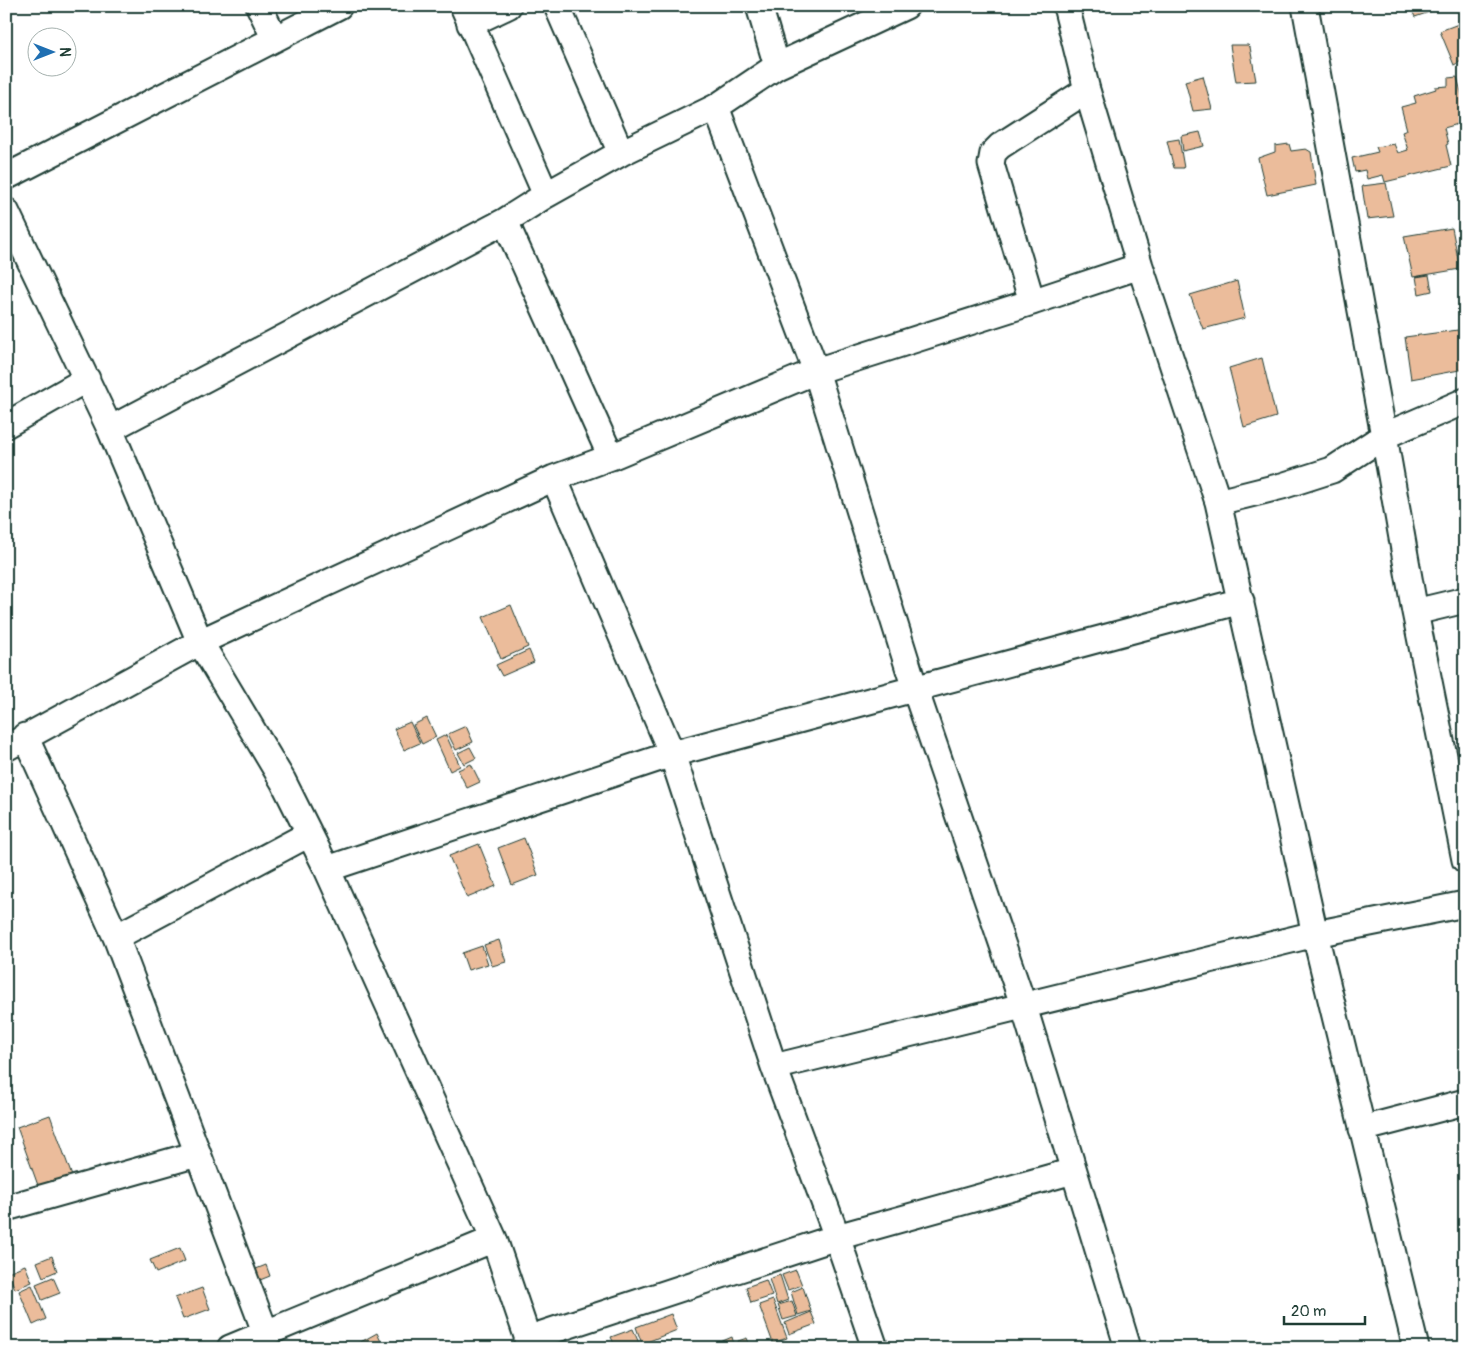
<svg xmlns="http://www.w3.org/2000/svg" width="1471" height="1354" viewBox="0 0 1471 1354" font-family="Pangolin,sans-serif">
	<rect width="100%" height="100%" fill="#fff"/>
	<filter id="ink" filterUnits="userSpaceOnUse"><feTurbulence type="fractalNoise" baseFrequency=".02" numOctaves="2"/><feDisplacementMap in="SourceGraphic" scale="10" xChannelSelector="R" yChannelSelector="G"/><feConvolveMatrix kernelMatrix="1 2 1 2 8 2 1 2 1" color-interpolation-filters="sRGB"/></filter>
	<g filter="url(#ink)">
		<!-- building -->
		<path fill="#ebbc9b" stroke="#1f3d34" d="M 1410,6 L 1434,6 L 1435,10 L 1415,17 Z
			M 1461,23 L 1465,34 L 1465,59 L 1454,65 L 1440,31 Z
			M 1230,45 L 1248,45 L 1250,47 L 1256,81 L 1236,82 Z
			M 1203,76 L 1212,109 L 1193,111 L 1185,81 Z
			M 1457,77 L 1465,107 L 1465,122 L 1444,128 L 1448,144 L 1446,145 L 1451,166 L 1385,182 L 1383,175 L 1367,179 L 1365,170 L 1355,172 L 1352,158 L 1378,152 L 1376,147 L 1394,144 L 1398,153 L 1408,150 L 1402,132 L 1407,130 L 1401,107 L 1416,103 L 1414,96 L 1436,89 L 1435,87 L 1448,86 L 1448,78 Z
			M 1200,132 L 1204,146 L 1183,151 L 1181,136 Z
			M 1179,139 L 1184,168 L 1174,168 L 1167,141 Z
			M 1289,144 L 1291,151 L 1306,149 L 1311,152 L 1316,185 L 1267,195 L 1258,158 L 1275,152 L 1275,146 Z
			M 1386,183 L 1393,216 L 1367,219 L 1362,186 Z
			M 1452,228 L 1460,269 L 1413,277 L 1404,236 Z
			M 1429,275 L 1432,291 L 1419,294 L 1416,277 Z
			M 1237,281 L 1245,318 L 1203,329 L 1190,295 Z
			M 1458,330 L 1465,369 L 1411,379 L 1405,337 Z
			M 1262,358 L 1276,417 L 1244,427 L 1229,368 Z
			M 511,605 L 528,647 L 501,659 L 483,617 Z
			M 529,650 L 534,662 L 502,676 L 496,665 Z
			M 427,718 L 436,737 L 422,744 L 413,725 Z
			M 410,722 L 420,743 L 404,750 L 394,729 Z
			M 466,726 L 473,742 L 456,750 L 448,734 Z
			M 446,735 L 460,766 L 450,771 L 436,740 Z
			M 470,747 L 476,758 L 464,764 L 458,753 Z
			M 471,764 L 480,782 L 467,788 L 458,770 Z
			M 524,838 L 538,875 L 512,885 L 498,848 Z
			M 479,844 L 496,886 L 467,898 L 449,856 Z
			M 499,940 L 506,962 L 492,966 L 484,945 Z
			M 482,946 L 488,964 L 468,970 L 462,953 Z
			M 50,1115 L 73,1179 L 40,1191 L 17,1127 Z
			M 180,1248 L 185,1261 L 156,1273 L 150,1260 Z
			M 52,1256 L 57,1271 L 43,1277 L 37,1262 Z
			M 25,1265 L 32,1282 L 15,1289 L 8,1272 Z
			M 266,1265 L 270,1276 L 255,1282 L 251,1271 Z
			M 796,1270 L 802,1285 L 788,1290 L 782,1275 Z
			M 780,1275 L 788,1300 L 777,1304 L 769,1279 Z
			M 53,1277 L 60,1293 L 42,1300 L 36,1284 Z
			M 766,1280 L 772,1296 L 751,1303 L 746,1287 Z
			M 32,1285 L 46,1319 L 33,1325 L 19,1291 Z
			M 803,1287 L 811,1311 L 798,1315 L 791,1292 Z
			M 202,1288 L 210,1309 L 183,1319 L 175,1298 Z
			M 773,1300 L 787,1338 L 773,1343 L 759,1305 Z
			M 792,1301 L 797,1316 L 783,1320 L 778,1305 Z
			M 811,1312 L 816,1324 L 789,1334 L 785,1323 Z
			M 671,1314 L 677,1330 L 642,1344 L 636,1327 Z
			M 633,1329 L 641,1348 L 616,1348 L 611,1337 Z
			M 377,1333 L 384,1348 L 350,1348 Z
			M 732,1337 L 735,1348 L 719,1348 L 718,1343 Z
			M 747,1338 L 751,1348 L 740,1348 L 738,1341 Z"/>
		<g fill="none" stroke-linecap="round" stroke-linejoin="round">
			<!-- street casing -->
			<g stroke="#1f3d34" stroke-width="29">
				<path id="street" d="M 259,6 L 275,39
					M 463,6 L 546,195
					M 557,6 L 621,153
					M 759,6 L 777,66
					M 1066,6 L 1087,90 L 1140,266 L 1218,502 L 1315,934 L 1416,1348
					M 1305,6 L 1384,436 L 1415,612 L 1465,860
					M 470,24 L 508,6
					M 716,107 L 816,371 L 915,689 L 1024,1007 L 1128,1348
					M 6,177 L 339,6
					M 6,211 L 110,429 L 200,642 L 283,781 L 327,869 L 494,1239 L 531,1348
					M 505,221 L 611,457
					M 1032,302 L 991,164 L 993,153 L 1000,146 L 1087,90
					M 6,425 L 87,379
					M 110,429 L 505,221 L 546,195 L 621,153 L 716,107 L 777,66 L 906,6
					M 554,478 L 672,754 L 774,1067 L 837,1237 L 875,1348
					M 1218,502 L 1282,486 L 1332,470 L 1384,436 L 1465,401
					M 1415,612 L 1465,600
					M 25,736 L 116,937 L 266,1334
					M 6,748 L 200,642 L 554,478 L 611,457 L 816,371 L 1032,302 L 1140,266
					M 327,869 L 672,754 L 1241,601
					M 116,937 L 309,834
					M 774,1067 L 1315,934 L 1465,904
					M 1362,1129 L 1465,1102
					M 6,1208 L 197,1154
					M 527,1339 L 837,1237 L 1073,1171
					M 230,1348 L 494,1239"/>
			</g>
			<!-- street -->
			<use href="#street" stroke="#fff" stroke-width="25"/>
		</g>
	</g>
	<!-- margin -->
	<rect width="1471" height="1354" fill="none" stroke="#fff" stroke-width="25"/>
	<rect x="12" y="12" width="1446" height="1329" fill="none" stroke="#1f3d34" stroke-width="2" filter="url(#ink)"/>
	<!-- north arrow -->
	<g transform="translate(52 52) rotate(90)"><circle r="24" fill="#ffffff" stroke="#a5b1ae"/>
	<path d="M0-4L9 19L0 12L-9 19Z" fill="#1f6fb2"/>
	<text y="-8" font-size="14" font-weight="bold" text-anchor="middle" fill="#1f3d34">N</text>
	</g>
	<!-- scale -->
	<path d="M1284 1316v8h81v-8" fill="none" stroke="#1f3d34" stroke-width="2.5"/>
	<text x="1291" y="1316" font-size="15" fill="#1f3d34" stroke="#ffffff" stroke-width="4" paint-order="stroke">20 m</text>
</svg>
